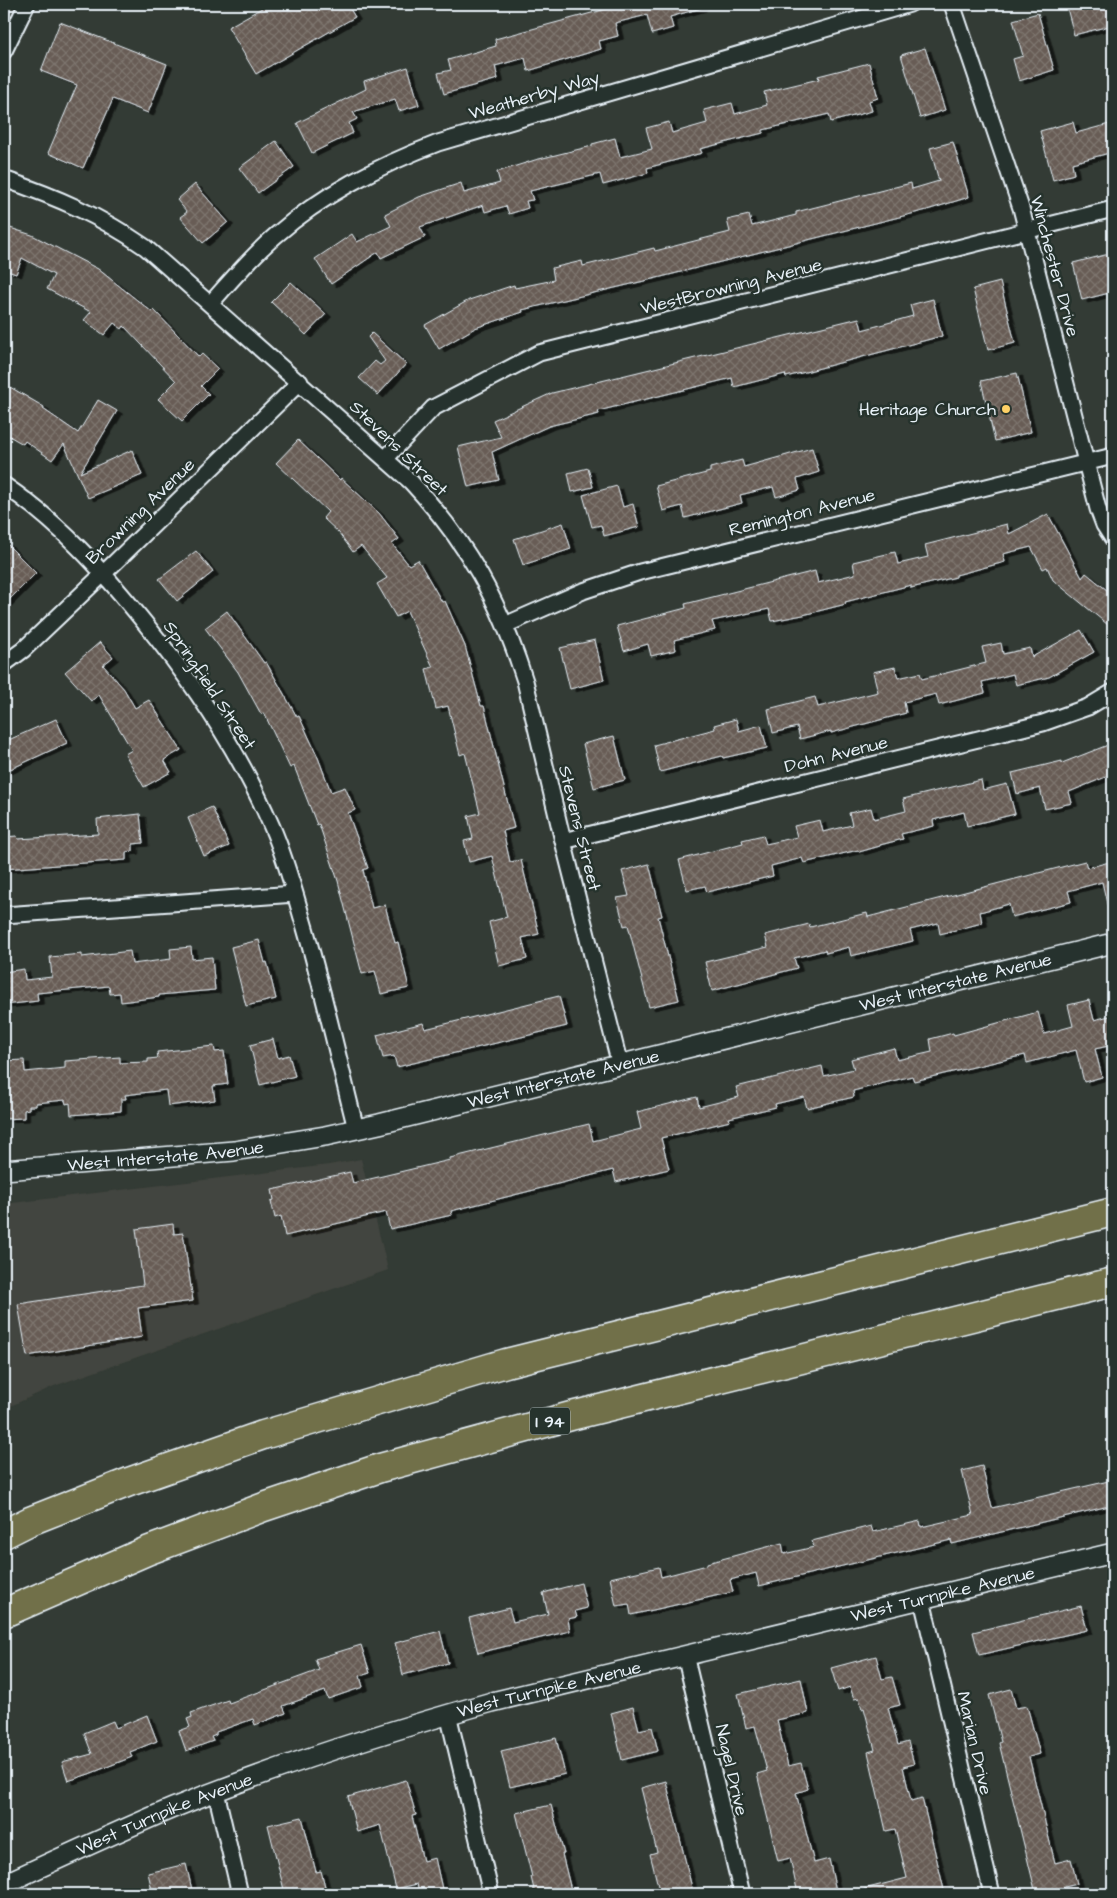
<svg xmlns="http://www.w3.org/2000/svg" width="1117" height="1898" viewBox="0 0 1117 1898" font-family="'Architects Daughter',sans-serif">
	<defs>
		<pattern id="building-cross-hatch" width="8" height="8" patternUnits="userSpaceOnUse" patternTransform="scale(1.25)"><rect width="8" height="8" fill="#675c55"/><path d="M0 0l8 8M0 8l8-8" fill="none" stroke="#7d746e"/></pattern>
		<filter id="shadow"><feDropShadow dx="5.5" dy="3" stdDeviation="0" flood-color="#0009"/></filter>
	</defs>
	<rect width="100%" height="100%" fill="#333b35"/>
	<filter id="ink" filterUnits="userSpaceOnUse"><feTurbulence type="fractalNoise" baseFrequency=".02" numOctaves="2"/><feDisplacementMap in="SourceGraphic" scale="10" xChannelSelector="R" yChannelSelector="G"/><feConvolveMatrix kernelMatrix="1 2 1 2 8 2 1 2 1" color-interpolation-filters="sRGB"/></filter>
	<g filter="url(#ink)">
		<!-- built -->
		<path fill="#43453f" d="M 361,1159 L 388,1270 L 54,1386 L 4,1409 L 4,1204 L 329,1165 Z"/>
		<!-- building -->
		<path fill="url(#building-cross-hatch)" stroke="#e8f1f8" filter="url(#shadow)" d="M 269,4 L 347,4 L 355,17 L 256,74 L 228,27 Z
			M 625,4 L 701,4 L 701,8 L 670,17 L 673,28 L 652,34 L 647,15 L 615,23 L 618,36 L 599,41 L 601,49 L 528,71 L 525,58 L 495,66 L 498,79 L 444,94 L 438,73 L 451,70 L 448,60 L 496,46 L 495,39 Z
			M 1066,4 L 1113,4 L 1113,25 L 1074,35 Z
			M 1038,13 L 1054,70 L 1019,81 L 1013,59 L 1023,56 L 1013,20 Z
			M 60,22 L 167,64 L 148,113 L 113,99 L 83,168 L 48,153 L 77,85 L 41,71 Z
			M 925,48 L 945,110 L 920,118 L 901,55 Z
			M 869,63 L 878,98 L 869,101 L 872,111 L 831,122 L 829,114 L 763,130 L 763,133 L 700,149 L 702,153 L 647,168 L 648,173 L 603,185 L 600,174 L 530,191 L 533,200 L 526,201 L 528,208 L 509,214 L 506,206 L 485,212 L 483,205 L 420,227 L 425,237 L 381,258 L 378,252 L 331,284 L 315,259 L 352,234 L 357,242 L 391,226 L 385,214 L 419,197 L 461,183 L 464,193 L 500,183 L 497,172 L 535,160 L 592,146 L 592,144 L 615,138 L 620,157 L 652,149 L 646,128 L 669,122 L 672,133 L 707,123 L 704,110 L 732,103 L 735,114 L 767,105 L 764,92 L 819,79 L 818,76 Z
			M 408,67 L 419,105 L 399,111 L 395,99 L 353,112 L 357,119 L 349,123 L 353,133 L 312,153 L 297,123 L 366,89 L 364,81 Z
			M 1073,122 L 1076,133 L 1113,123 L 1113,152 L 1072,163 L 1074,174 L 1053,180 L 1040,131 Z
			M 276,141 L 294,167 L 258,193 L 239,168 Z
			M 953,142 L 969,197 L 927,210 L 661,277 L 522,310 L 523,312 L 475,328 L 439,349 L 425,325 L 469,300 L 514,285 L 515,288 L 554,280 L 552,268 L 582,261 L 583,266 L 654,248 L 655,251 L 730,232 L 727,220 L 749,215 L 752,226 L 796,215 L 796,212 L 911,183 L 912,189 L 939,181 L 930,148 Z
			M 195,184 L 228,222 L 203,243 L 180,217 L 187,212 L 177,200 Z
			M 7,227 L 32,235 L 98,269 L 152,312 L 154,310 L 199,357 L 202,354 L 218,369 L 201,386 L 209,394 L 182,421 L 158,399 L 176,381 L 124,326 L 122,329 L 114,323 L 104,335 L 84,320 L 91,312 L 47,289 L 54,275 L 22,258 L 16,274 L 4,270 L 4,237 Z
			M 1113,253 L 1113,292 L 1082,300 L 1073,263 Z
			M 291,282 L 326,314 L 306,335 L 271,302 Z
			M 1000,282 L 1015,343 L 988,350 L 973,289 Z
			M 933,299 L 942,336 L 786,377 L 785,374 L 734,387 L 732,378 L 598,411 L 599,414 L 549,426 L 492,452 L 499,480 L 468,487 L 458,447 L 501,437 L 493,420 L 552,393 L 859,318 L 862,330 L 913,316 L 910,305 Z
			M 372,333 L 406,364 L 378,395 L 359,378 L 375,361 L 380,365 L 385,361 L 368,337 Z
			M 1017,373 L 1031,432 L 995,441 L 981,381 Z
			M 10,387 L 44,407 L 43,409 L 78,433 L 98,400 L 117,411 L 80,473 L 132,450 L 142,475 L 88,498 L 64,444 L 52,460 L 25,441 L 23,444 L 4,433 L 4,398 Z
			M 298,440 L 340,480 L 341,478 L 379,513 L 399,539 L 392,544 L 409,565 L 418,560 L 442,602 L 445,601 L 465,646 L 481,706 L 484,706 L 514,828 L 503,831 L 510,862 L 521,860 L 539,934 L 522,938 L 527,959 L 499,966 L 489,922 L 507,917 L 492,856 L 469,862 L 464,841 L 473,839 L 468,816 L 480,813 L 465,753 L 460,755 L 448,706 L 436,709 L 426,669 L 433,667 L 407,611 L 396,617 L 377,584 L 387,578 L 361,546 L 353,552 L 339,533 L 323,518 L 328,512 L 276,463 Z
			M 812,448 L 819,472 L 797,479 L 800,490 L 776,497 L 773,487 L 740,495 L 742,503 L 685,518 L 682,506 L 663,511 L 656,486 L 710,472 L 710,468 L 742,460 L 744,467 Z
			M 588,468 L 593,487 L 572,492 L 568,473 Z
			M 617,486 L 623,507 L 633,504 L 639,527 L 604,536 L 601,525 L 592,527 L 583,495 Z
			M 1048,514 L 1082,578 L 1086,573 L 1113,595 L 1113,629 L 1053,580 L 1047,567 L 1043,569 L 1031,547 L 1003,554 L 1005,562 L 956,575 L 956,577 L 911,588 L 911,585 L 845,602 L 846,604 L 803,615 L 772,621 L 769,609 L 712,621 L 715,630 L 674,640 L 676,650 L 651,656 L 648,644 L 624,651 L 617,626 L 686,608 L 685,604 L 815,571 L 818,583 L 855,574 L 853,562 L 895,552 L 898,564 L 928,557 L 925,545 L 1007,524 L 1009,534 Z
			M 563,523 L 571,549 L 523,565 L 514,539 Z
			M 4,541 L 36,573 L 4,605 Z
			M 196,551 L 213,572 L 177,601 L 159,579 Z
			M 227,611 L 264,663 L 266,662 L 297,717 L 299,716 L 317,755 L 331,792 L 345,787 L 355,810 L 348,813 L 368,868 L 363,870 L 372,908 L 385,905 L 395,943 L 398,942 L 409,988 L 381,994 L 375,971 L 362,974 L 338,881 L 319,824 L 317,825 L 294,766 L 290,768 L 264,713 L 261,714 L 238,672 L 205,628 Z
			M 1081,630 L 1094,652 L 1049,677 L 1016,685 L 1013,674 L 982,682 L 985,693 L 939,705 L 936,694 L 904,702 L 906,713 L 831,733 L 831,731 L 800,739 L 797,727 L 773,733 L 768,709 L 815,697 L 818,707 L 878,692 L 873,672 L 895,667 L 898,678 L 920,673 L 922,679 L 986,663 L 982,647 L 1001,643 L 1003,654 L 1030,648 L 1032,657 Z
			M 595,640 L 604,680 L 570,689 L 560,648 Z
			M 100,642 L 113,657 L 103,665 L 124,689 L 135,708 L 149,700 L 181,750 L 164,760 L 171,772 L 144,787 L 125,754 L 132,750 L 99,695 L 91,701 L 65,672 Z
			M 56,719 L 67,743 L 4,772 L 4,742 Z
			M 736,719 L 739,731 L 761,725 L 767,748 L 723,758 L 722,756 L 660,772 L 654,745 L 715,729 L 714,725 Z
			M 614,736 L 625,780 L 594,788 L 583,744 Z
			M 1113,743 L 1113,774 L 1069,792 L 1072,803 L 1045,809 L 1040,788 L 1017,794 L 1012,773 L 1062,761 L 1062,763 Z
			M 981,780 L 983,790 L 1007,784 L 1015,814 L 967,826 L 964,812 L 933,820 L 934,826 L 901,834 L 903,839 L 880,845 L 880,846 L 859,852 L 858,850 L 804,863 L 802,858 L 771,866 L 773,876 L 707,892 L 705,886 L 687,890 L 679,860 L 743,843 L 742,840 L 763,835 L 766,844 L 797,837 L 794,826 L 820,820 L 823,832 L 852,825 L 849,813 L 871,808 L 874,819 L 906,811 L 903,799 Z
			M 212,807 L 229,846 L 204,856 L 188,818 Z
			M 140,814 L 143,843 L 133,844 L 133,851 L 126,852 L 126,860 L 4,869 L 4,837 L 17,836 L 18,839 L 98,834 L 97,819 Z
			M 1085,861 L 1087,868 L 1113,861 L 1113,908 L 1108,908 L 1102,882 L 1068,891 L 1071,902 L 1012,917 L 1009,904 L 980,912 L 982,923 L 940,934 L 938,923 L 910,930 L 913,941 L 851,956 L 849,947 L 826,953 L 825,950 L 794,958 L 797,968 L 712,991 L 705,962 L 768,947 L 765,935 L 809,924 L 810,927 L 867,913 L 868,917 Z
			M 649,864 L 662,916 L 658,917 L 679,1000 L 649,1007 L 628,925 L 624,926 L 617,898 L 629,896 L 622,871 Z
			M 259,940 L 265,963 L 267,962 L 276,999 L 246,1006 L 231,947 Z
			M 191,947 L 192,959 L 212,957 L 215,990 L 159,995 L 159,997 L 121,1002 L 120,993 L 110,994 L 109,986 L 37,993 L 38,1001 L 4,1005 L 4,972 L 24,969 L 25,980 L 52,977 L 50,957 L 82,954 L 82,957 L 130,951 L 132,964 L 171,959 L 170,949 Z
			M 559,996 L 567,1026 L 397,1067 L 394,1056 L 383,1058 L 377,1035 L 423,1023 L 425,1029 Z
			M 1089,1000 L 1094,1020 L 1113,1015 L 1113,1045 L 1095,1049 L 1102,1077 L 1084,1082 L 1076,1050 L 1027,1063 L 1025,1055 L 914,1081 L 912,1076 L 853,1091 L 854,1097 L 807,1108 L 804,1097 L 775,1104 L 776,1107 L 729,1118 L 730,1121 L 661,1138 L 669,1169 L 616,1182 L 613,1170 L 451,1211 L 452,1215 L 390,1229 L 386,1212 L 285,1236 L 281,1216 L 275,1218 L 271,1201 L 274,1200 L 272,1190 L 350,1172 L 353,1183 L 450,1160 L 450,1158 L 589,1124 L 593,1141 L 641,1129 L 637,1112 L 697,1097 L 699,1107 L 739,1097 L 736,1087 L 822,1066 L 824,1076 L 854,1069 L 851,1059 L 894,1048 L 897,1060 L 932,1052 L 930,1039 L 953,1033 L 954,1035 L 1038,1012 L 1044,1034 L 1073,1026 L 1068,1005 Z
			M 273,1039 L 278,1058 L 289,1055 L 295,1076 L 260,1085 L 250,1045 Z
			M 214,1046 L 215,1052 L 224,1051 L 228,1084 L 213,1086 L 215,1100 L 168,1106 L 166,1090 L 125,1095 L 126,1099 L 121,1099 L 121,1111 L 71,1115 L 70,1103 L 66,1104 L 65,1100 L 36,1103 L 36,1106 L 29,1106 L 29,1109 L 24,1110 L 24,1118 L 4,1119 L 4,1061 L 24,1060 L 25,1072 L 65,1068 L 65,1061 L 120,1057 L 120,1063 L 148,1062 L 148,1059 L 158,1058 L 157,1052 Z
			M 173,1224 L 174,1234 L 183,1233 L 193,1301 L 138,1308 L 142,1337 L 27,1356 L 18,1304 L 143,1285 L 136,1229 Z
			M 982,1466 L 992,1508 L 1113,1480 L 1113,1505 L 952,1544 L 951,1540 L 759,1586 L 756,1573 L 730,1580 L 733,1592 L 631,1615 L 629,1604 L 616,1606 L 610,1578 L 659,1567 L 661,1577 L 707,1565 L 707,1563 L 782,1543 L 784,1554 L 814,1547 L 812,1541 L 871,1526 L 873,1532 L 920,1521 L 921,1527 L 973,1515 L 962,1471 Z
			M 581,1583 L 587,1608 L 575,1611 L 577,1617 L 568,1619 L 570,1631 L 478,1653 L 469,1618 L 509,1608 L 513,1622 L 548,1614 L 543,1593 Z
			M 1081,1606 L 1087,1630 L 979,1655 L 973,1632 Z
			M 440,1631 L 448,1663 L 403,1675 L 395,1643 Z
			M 361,1645 L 370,1673 L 360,1676 L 363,1687 L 328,1699 L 325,1691 L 283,1706 L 286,1713 L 255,1725 L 253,1719 L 216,1732 L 216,1735 L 211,1737 L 213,1741 L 186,1751 L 179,1731 L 190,1727 L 187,1719 L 192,1717 L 191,1713 L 228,1700 L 229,1703 L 319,1670 L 315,1659 Z
			M 876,1656 L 882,1679 L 892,1677 L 900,1705 L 888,1708 L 898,1745 L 908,1742 L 914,1764 L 903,1767 L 911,1801 L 922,1798 L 945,1894 L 864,1894 L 864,1889 L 907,1878 L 895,1829 L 886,1831 L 868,1752 L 875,1750 L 864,1708 L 862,1709 L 859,1698 L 854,1699 L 850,1687 L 838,1691 L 831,1668 Z
			M 801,1679 L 808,1713 L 777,1720 L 788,1766 L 801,1763 L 808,1789 L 796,1793 L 814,1863 L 829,1859 L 836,1891 L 822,1894 L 798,1894 L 790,1858 L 778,1861 L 757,1774 L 767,1771 L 755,1726 L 746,1728 L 738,1694 Z
			M 1011,1689 L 1016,1708 L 1027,1706 L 1040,1754 L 1029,1757 L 1055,1863 L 1071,1859 L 1077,1884 L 1036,1894 L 999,1743 L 1001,1742 L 989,1695 Z
			M 633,1707 L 639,1730 L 652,1727 L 658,1751 L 622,1760 L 611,1713 Z
			M 147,1715 L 157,1741 L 130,1752 L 132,1757 L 89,1774 L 68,1781 L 62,1762 L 92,1754 L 84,1733 L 113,1721 L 116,1728 Z
			M 556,1738 L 565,1774 L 510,1787 L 501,1751 Z
			M 406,1780 L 416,1815 L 412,1816 L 423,1861 L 435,1858 L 442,1889 L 422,1894 L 420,1894 L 417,1884 L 396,1889 L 380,1825 L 357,1832 L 348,1797 Z
			M 666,1781 L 692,1888 L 669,1894 L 660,1894 L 650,1854 L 657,1852 L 641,1788 Z
			M 551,1805 L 564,1854 L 562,1854 L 572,1894 L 535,1894 L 531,1877 L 532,1877 L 516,1813 Z
			M 302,1817 L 316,1872 L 321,1871 L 327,1894 L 285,1894 L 268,1825 Z
			M 186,1864 L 192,1890 L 181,1892 L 181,1894 L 153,1894 L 148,1873 Z"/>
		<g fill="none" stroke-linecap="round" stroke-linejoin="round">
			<!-- minor casing -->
			<g stroke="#e8f1f8" stroke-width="19">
				<path id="minor" d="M 952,4 L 1021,208 L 1098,509 L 1104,525 L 1113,539
					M 4,51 L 27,4
					M 4,179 C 56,197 99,215 145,247 L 411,482 C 468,543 500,602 525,681 L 563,841 L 620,1065
					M 211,303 C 231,280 252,256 275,236 C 323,194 378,166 438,143 L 910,4
					M 386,458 L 433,408 L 539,353 L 1113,209
					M 4,485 C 59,522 103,571 144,622 C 195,685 240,752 272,827 C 286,859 295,894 305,928 C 324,994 339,1062 356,1129
					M 505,625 L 583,591 L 640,572 L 1113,456
					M 4,664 L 23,650 L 104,573 L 300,382
					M 563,841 L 1043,723 L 1088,707 L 1113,692
					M 4,915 L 295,894
					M 922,1600 L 992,1894
					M 685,1655 L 742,1894
					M 448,1714 L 491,1894
					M 216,1792 L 240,1894"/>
			</g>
			<!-- tertiary casing -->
			<g stroke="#e8f1f8" stroke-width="22">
				<g id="tertiary">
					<path id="s1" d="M 4,1170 L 234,1151 L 325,1136 L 379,1124 L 1113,943"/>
					<path id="s2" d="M 4,1884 C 60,1858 116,1832 173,1808 C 277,1766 384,1732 492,1702 L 1113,1553"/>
				</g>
			</g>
			<!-- motorway casing -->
			<g stroke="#e8f1f8" stroke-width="31">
				<path id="motorway" d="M 4,1534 L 30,1521 L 129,1482 L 263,1435 L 506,1363 L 1113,1212
					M 4,1613 L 147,1551 L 264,1507 L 380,1468 L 571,1416 L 1113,1282"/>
			</g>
			<!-- minor -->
			<use href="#minor" stroke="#26332d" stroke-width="15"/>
			<!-- tertiary -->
			<use href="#tertiary" stroke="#26332d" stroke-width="19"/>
			<!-- motorway -->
			<use href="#motorway" stroke="#71704a" stroke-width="28"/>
		</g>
	</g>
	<!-- markers -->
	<circle fill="#ffd166" stroke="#26332d" stroke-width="2" cx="1006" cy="409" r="5"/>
	<g text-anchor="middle" stroke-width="5" stroke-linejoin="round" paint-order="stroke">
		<!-- shield labels -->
		<rect fill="#26332d" stroke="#aeb8bb" stroke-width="1" x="530" y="1407.5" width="40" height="27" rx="4"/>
		<g font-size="16" font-weight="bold" fill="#e8f1f8">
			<text x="550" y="1427">I 94</text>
		</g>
		<!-- street labels -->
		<g font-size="18" fill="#e8f1f8" stroke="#26332d">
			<text transform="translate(534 95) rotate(-16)" y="6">Weatherby Way</text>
			<text transform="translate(1055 266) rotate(75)" y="6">Winchester Drive</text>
			<text transform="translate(731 286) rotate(-14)" y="6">WestBrowning Avenue</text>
			<text transform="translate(399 448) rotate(44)" y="6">Stevens Street</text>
			<text transform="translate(140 511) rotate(-44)" y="6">Browning Avenue</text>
			<text transform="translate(802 512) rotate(-14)" y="6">Remington Avenue</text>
			<text transform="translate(210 685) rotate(56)" y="6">Springfield Street</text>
			<text transform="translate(836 754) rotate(-14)" y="6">Dohn Avenue</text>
			<text transform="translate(580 828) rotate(76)" y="6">Stevens Street</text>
			<text dy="6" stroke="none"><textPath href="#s1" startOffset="972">West Interstate Avenue</textPath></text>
			<text dy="6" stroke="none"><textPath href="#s1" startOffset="568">West Interstate Avenue</textPath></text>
			<text dy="6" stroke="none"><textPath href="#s1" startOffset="162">West Interstate Avenue</textPath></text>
			<text dy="6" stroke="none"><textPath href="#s2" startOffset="985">West Turnpike Avenue</textPath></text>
			<text dy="6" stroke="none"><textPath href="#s2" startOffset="580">West Turnpike Avenue</textPath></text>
			<text transform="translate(975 1743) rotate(77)" y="6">Marian Drive</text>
			<text transform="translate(732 1770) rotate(77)" y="6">Nagel Drive</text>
			<text dy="6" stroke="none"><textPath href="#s2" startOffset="175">West Turnpike Avenue</textPath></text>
		</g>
		<!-- poi labels -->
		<g font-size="18" fill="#e8f1f8" stroke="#26332d" text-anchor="end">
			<text x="996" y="415">Heritage Church</text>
		</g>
	</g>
	<!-- margin -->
	<rect width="1117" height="1898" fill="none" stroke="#26332d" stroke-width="20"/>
	<rect x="10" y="10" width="1097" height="1878" fill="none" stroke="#e8f1f8" stroke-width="2" filter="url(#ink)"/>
</svg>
